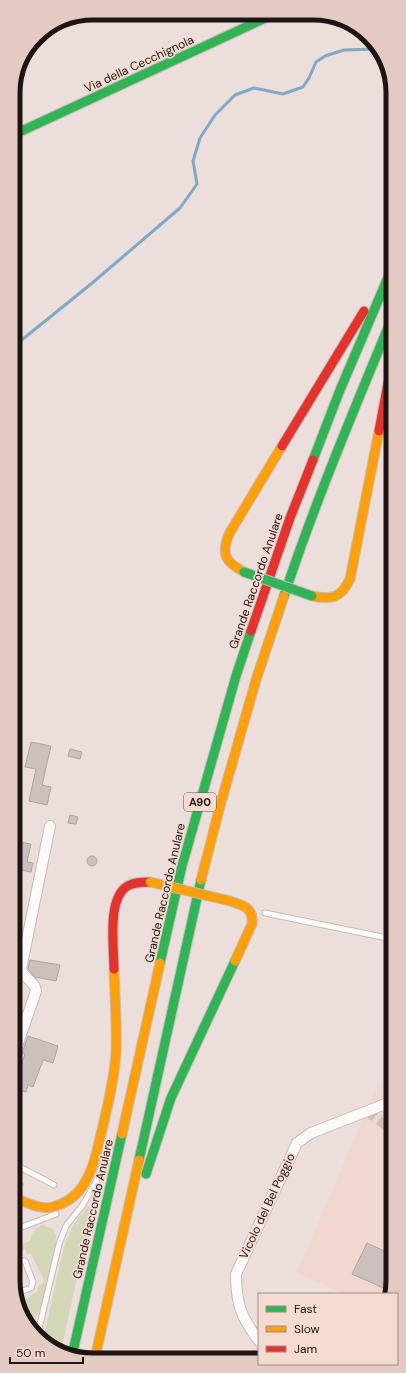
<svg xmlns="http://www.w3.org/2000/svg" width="406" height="1373" viewBox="0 0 406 1373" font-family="'DM Sans',sans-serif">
	<rect width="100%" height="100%" fill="#ecdeda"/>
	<!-- built -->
	<path fill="#f0d7cf" d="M 393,1064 L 393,1285 L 389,1294 L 344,1294 L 297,1272 L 375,1091 Z"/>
	<!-- green -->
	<path fill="#d3d7b8" d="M 14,1164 L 23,1169 L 18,1182 L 23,1184 L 19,1195 L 14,1196 Z
		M 94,1202 L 61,1350 L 43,1340 L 64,1247 L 73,1225 L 85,1210 Z
		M 43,1225 L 53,1229 L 56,1235 L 56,1242 C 51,1266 48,1302 33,1321 L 29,1322 L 19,1303 C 26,1297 30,1299 38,1290 L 38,1286 L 45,1282 L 31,1254 L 27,1254 L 25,1249 L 14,1253 L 14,1247 L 30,1241 C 32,1233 34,1228 43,1225 Z"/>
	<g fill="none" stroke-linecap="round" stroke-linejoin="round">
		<!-- stream -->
		<path stroke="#7eaac4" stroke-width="3" d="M 13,347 L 91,284 L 180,208 L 197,184 L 193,161 L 200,138 L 215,115 L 235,95 L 254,88 L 283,94 L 303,87 L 309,78 L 316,62 L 325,56 L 344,50 L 376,49"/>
	</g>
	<!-- building -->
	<path fill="#ccc0bd" stroke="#afa4a1" d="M 31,742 L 51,746 L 42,785 L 51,787 L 47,805 L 29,801 L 36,769 L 25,767 Z
		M 70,749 L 82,752 L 80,759 L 68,756 Z
		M 70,815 L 78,817 L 76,824 L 68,823 Z
		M 14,841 L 31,844 L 27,862 L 33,863 L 31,872 L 14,869 Z
		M87 861a5 5 0 1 1 10 0a5 5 0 1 1-10 0Z
		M 30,960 L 60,965 L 56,981 L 35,977 L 28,969 Z
		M 28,1036 L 58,1046 L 53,1063 L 43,1060 L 33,1087 L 28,1085 L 26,1092 L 14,1088 L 14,1084 L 25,1054 L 22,1053 Z
		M 367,1243 L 393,1255 L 393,1285 L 390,1291 L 352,1274 Z"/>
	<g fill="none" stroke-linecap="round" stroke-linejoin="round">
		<!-- street-tunnel -->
		<path stroke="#cdc0bc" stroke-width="10" stroke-dasharray="10 5" stroke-linecap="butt" d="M 367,1111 L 393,1131"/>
		<!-- lane casing -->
		<g stroke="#c7bcb9" stroke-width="7">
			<path id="lane" d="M 265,913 L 392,939
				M 14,1164 L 54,1185
				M 14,1230 L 56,1214
				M 14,1263 L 19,1261 L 25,1261 L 33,1282 L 31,1288 L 14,1294
				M 32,1329 L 40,1328
				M 37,1337 L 59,1244 L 66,1226 L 82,1206 L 96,1182 L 110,1146"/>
		</g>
		<!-- street casing -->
		<g stroke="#c7bcb9" stroke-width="12">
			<path id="street" d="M 14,1055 L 36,991 C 35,980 23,979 21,969 L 50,826
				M 259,1341 C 241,1317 236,1304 236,1274 L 297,1143 L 311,1133 L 393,1101"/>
		</g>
		<!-- fast casing -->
		<g stroke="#c7bcb9" stroke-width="11">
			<path id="fast" d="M 13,135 L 274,14
				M 313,460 L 340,390 L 392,268
				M 284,596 C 315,502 354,410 392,318
				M 160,963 L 182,866 L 236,676 L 251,631
				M 139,1160 L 201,880
				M 146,1174 L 171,1098 L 235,961
				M 72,1356 L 122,1134"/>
		</g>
		<!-- slow casing -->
		<g stroke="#c7bcb9" stroke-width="11">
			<path id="slow" d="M 244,572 C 225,562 221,554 229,534 L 282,446
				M 312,596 C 332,600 341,598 350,579 L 379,431
				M 201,880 L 220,806 L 256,680 L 284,596
				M 230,901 C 243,905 254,908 252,924 L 235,961
				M 122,1134 L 160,963
				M 14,1198 C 26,1202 40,1210 52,1207 C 64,1204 75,1197 82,1187 C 94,1170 97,1149 102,1130 C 108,1105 114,1080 116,1054 C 117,1026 115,997 114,969
				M 95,1358 L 139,1160"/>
		</g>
		<!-- jam casing -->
		<g stroke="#c7bcb9" stroke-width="11">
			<path id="jam" d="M 379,431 L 388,383 L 392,371
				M 282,446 L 364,311
				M 251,631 L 290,518 L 313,460
				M 114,969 C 114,948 107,901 126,887 C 133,882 142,882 150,882"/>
		</g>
		<!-- path -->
		<path stroke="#c7c2c0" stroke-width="2" stroke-dasharray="2 2" stroke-linecap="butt" d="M 21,1176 L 18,1182 L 23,1184 L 21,1188
			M 243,1358 L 256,1349"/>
		<!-- lane -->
		<use href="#lane" stroke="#fcfaf9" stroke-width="5"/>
		<!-- street -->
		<use href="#street" stroke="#fcfaf9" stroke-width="10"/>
		<!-- fast -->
		<use href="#fast" stroke="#30b455" stroke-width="9"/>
		<!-- slow -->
		<use href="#slow" stroke="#ff9f0a" stroke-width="9"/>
		<!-- jam -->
		<use href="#jam" stroke="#e5322d" stroke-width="9"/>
		<!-- fast-bridge casing -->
		<g stroke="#c2bbb9" stroke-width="11" stroke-linecap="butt">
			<path id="fast-bridge" d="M 244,572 L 312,596"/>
		</g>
		<!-- slow-bridge casing -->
		<g stroke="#c2bbb9" stroke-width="11" stroke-linecap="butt">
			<path id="slow-bridge" d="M 150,882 L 230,901"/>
		</g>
		<!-- fast-bridge -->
		<use href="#fast-bridge" stroke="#30b455" stroke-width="9"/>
		<!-- slow-bridge -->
		<use href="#slow-bridge" stroke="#ff9f0a" stroke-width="9"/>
	</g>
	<g text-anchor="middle" stroke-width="3.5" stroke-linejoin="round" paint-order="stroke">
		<!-- shield labels -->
		<rect fill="#f4dbd2" stroke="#5e504c" stroke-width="1" x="184" y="793" width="32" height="18" rx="3"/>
		<g font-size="11" font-weight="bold" fill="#1e1512">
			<text x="200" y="806">A90</text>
		</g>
		<!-- street labels -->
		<g font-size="12" fill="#1e1512" stroke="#f4dbd2">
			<text transform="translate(139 64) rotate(-25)" y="4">Via della Cecchignola</text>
			<text transform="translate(256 581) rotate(-71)" y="4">Grande Raccordo Anulare</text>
			<text transform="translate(165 893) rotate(-77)" y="4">Grande Raccordo Anulare</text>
			<text transform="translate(267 1206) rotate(-65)" y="4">Vicolo del Bel Poggio</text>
			<text transform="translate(93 1209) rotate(-77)" y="4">Grande Raccordo Anulare</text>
		</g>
	</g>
	<!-- crop -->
	<path d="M0 0H406V1373H0ZM93 20H313A73 73 0 0 1 386 93V1280A73 73 0 0 1 313 1353H93A73 73 0 0 1 20 1280V93A73 73 0 0 1 93 20Z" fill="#e3cbc3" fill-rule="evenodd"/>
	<path fill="none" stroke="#1e1512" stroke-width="5" d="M93 20H313A73 73 0 0 1 386 93V1280A73 73 0 0 1 313 1353H93A73 73 0 0 1 20 1280V93A73 73 0 0 1 93 20Z"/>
	<!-- legend -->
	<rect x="258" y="1293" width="140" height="72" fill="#f4dbd2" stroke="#9e8c85"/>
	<rect x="266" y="1306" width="20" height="6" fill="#30b455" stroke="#9e8c85"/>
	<text x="294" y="1313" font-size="12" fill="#1e1512">Fast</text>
	<rect x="266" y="1326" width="20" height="6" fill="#ff9f0a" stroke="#9e8c85"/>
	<text x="294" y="1333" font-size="12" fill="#1e1512">Slow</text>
	<rect x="266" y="1346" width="20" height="6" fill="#e5322d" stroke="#9e8c85"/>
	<text x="294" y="1353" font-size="12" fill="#1e1512">Jam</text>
	<!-- scale -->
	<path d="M10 1357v6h73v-6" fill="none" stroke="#1e1512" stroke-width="2"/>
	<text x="16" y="1357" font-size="12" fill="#1e1512" stroke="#f4dbd2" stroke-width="3" paint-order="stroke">50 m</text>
</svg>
